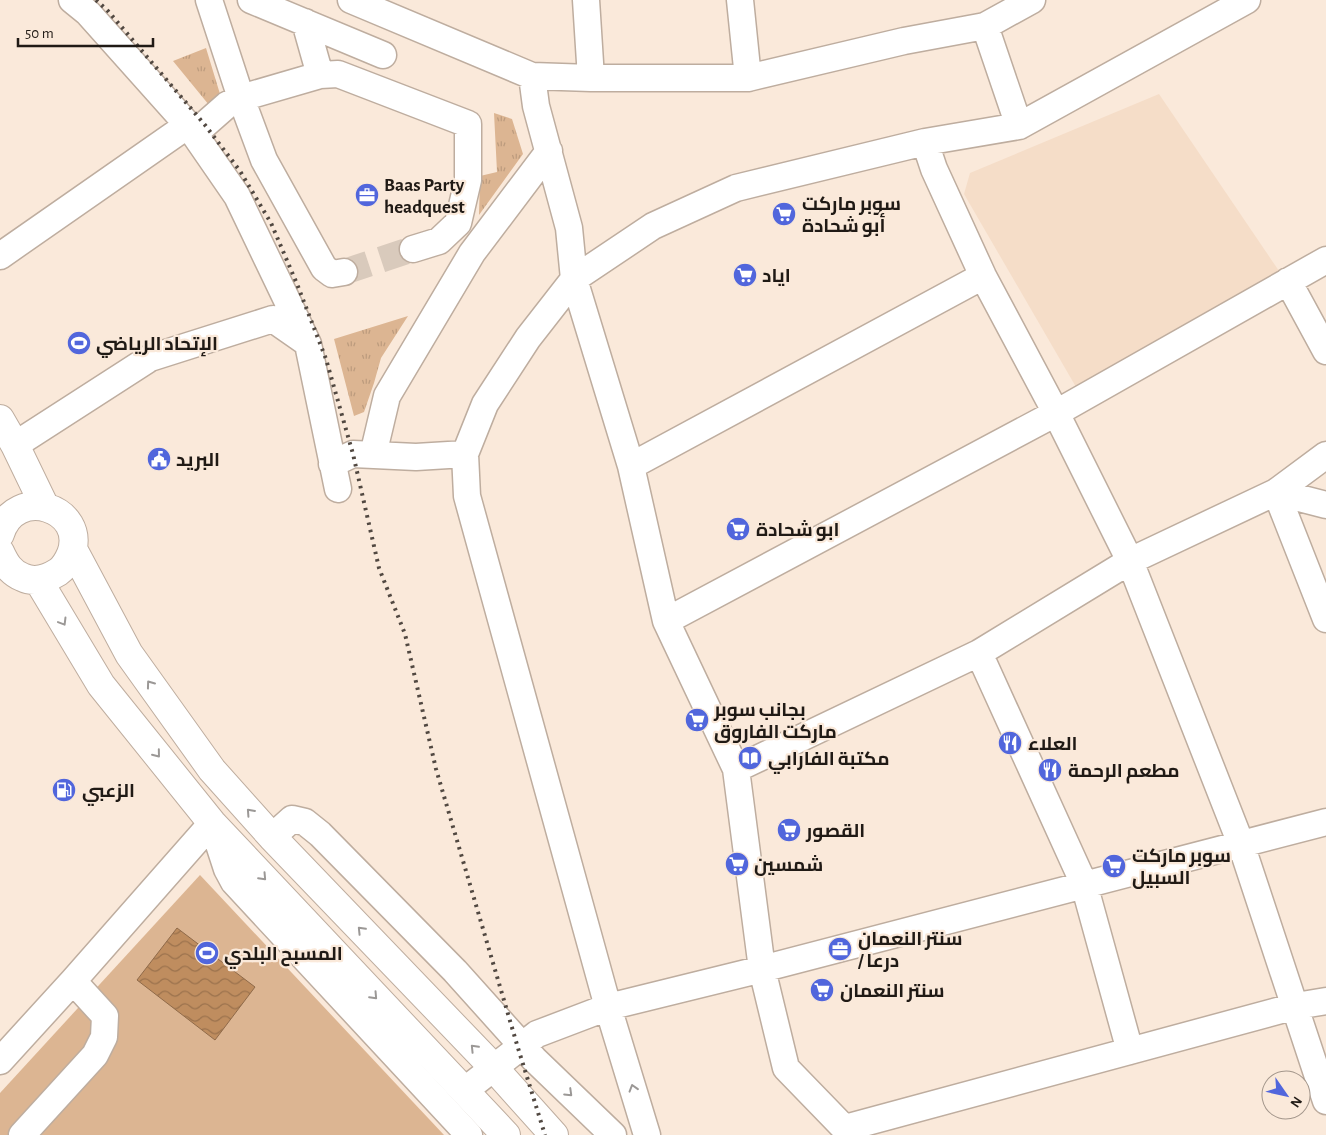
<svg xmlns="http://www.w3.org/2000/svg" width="1326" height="1135" viewBox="0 0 1326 1135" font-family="'Alegreya Sans',Cairo,sans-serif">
	<defs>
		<pattern id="grass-tufts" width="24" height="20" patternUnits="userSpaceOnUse" patternTransform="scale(1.25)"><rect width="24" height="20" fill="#dcb592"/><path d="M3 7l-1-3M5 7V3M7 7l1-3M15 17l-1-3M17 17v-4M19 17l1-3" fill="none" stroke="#bc9b7d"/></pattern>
		<pattern id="water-waves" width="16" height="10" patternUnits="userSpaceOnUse" patternTransform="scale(1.25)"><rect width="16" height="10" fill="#bf8d5f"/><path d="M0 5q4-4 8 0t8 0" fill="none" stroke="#9b724d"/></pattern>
	</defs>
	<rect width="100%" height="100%" fill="#fae9da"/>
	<!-- built -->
	<path fill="#f5ddc8" d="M 1159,94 L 1279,271 L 1076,387 L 964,194 L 970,173 Z"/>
	<!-- grass -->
	<path fill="url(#grass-tufts)" d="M 206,48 L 220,94 L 209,105 L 173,61 Z
		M 494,113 L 512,119 L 523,154 L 479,215 L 480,176 L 497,172 Z
		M 408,316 L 381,358 L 374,383 L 364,412 L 354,416 L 334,339 Z"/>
	<!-- green -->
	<path fill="#dcb592" d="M 200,875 L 444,1135 L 0,1135 L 0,1093 Z"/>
	<!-- water -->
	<path fill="url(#water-waves)" stroke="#8f6a49" d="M 177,928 L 255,987 L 215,1040 L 137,980 Z"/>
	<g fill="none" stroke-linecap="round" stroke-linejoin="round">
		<!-- minor-tunnel -->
		<path stroke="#d9cabc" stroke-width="26" stroke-dasharray="26 13" stroke-linecap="butt" d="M 344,272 L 413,249"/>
		<!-- minor casing -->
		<g stroke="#bead9f" stroke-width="29">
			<path id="minor" d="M 72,0 L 88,13 L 188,125 L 237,196 L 308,344 L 338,489
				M 209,0 L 241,98 L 320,75
				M 251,0 L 383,55
				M 351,0 L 532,76 L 591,78 L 748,78 L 904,41 L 985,26 L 1032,0
				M 586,0 L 591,78
				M 740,0 L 748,78
				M 305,22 L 320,75 L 338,74 L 468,124 L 468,180 L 458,223 L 439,241 L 413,249
				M 985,26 L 1019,126
				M 532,76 L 536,106 L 569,228 L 574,279 L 631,466 L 666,621 L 736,769 L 762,969 L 786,1068 L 851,1135
				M 194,134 L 227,105 L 241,98 L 264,160 L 324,268 L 332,274 L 344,272
				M 925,142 L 934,169 L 983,276 L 1056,413 L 1130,561 L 1241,844 L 1326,1101
				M 0,256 L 188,125
				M 1288,281 L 1326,351
				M 15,445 L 150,358 L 273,319 L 306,342
				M 373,455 L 387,396 L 472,253 L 549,151
				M 332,464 L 353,454 L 416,457 L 465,454
				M 631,466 L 983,276
				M 1276,492 L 1326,619
				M 1276,492 L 1326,505
				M 666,621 L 1056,413 L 1326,260
				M 979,653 L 1084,884 L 1130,1051
				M 736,769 L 979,653 L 1130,561 L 1276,492 L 1326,455
				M 212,823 L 227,869 L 234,882 L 469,1135
				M 272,837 L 292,819 L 305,822 L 320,834 L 455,971 L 534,1059 L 613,1135
				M 0,1061 L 73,981 L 212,823
				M 464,1091 L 537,1034 L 608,1007 L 762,969 L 1326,822
				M 845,1128 L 1296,1006 L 1326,1001
				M 22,1135 L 95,1055 L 104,1037 L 105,1016 L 73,981
				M 647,1135 L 608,1007 L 467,496 L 465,454 L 485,404 L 528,338 L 574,279 L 653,226 L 736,188 L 925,142 L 1019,126 L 1247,0"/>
		</g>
		<!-- major casing -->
		<g stroke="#bead9f" stroke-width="30">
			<path id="major" d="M 0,419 L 15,445 L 45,507
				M 0,534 C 15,484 88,508 71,554 C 68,561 64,568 58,572 C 47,579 34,583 22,577 C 10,572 5,563 0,552
				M 73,549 L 129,654 L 212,770 L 272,837 L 493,1067 L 554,1135
				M 38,580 L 101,685 L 212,823 L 506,1135"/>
		</g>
		<!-- minor -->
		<use href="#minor" stroke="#fff" stroke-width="26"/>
		<!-- major -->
		<use href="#major" stroke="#fff" stroke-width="28"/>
		<!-- rail -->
		<path stroke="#514841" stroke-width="4" stroke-dasharray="2.5 5" stroke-linecap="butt" d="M 96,0 L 108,11 L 205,125 L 240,171 L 271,223 L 297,284 L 326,359 L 353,454 L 379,568 L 405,634 L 436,769 L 518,1048 L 545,1135"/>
	</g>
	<!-- one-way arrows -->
	<defs><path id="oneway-chevron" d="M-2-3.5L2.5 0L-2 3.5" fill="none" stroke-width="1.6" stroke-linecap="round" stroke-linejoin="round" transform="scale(1.25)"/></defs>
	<g stroke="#9b9896">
		<use href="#oneway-chevron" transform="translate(63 622) rotate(59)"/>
		<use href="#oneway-chevron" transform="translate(150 684) rotate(-126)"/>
		<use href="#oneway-chevron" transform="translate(157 754) rotate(51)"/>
		<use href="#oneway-chevron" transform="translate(250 812) rotate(-132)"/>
		<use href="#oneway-chevron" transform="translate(263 877) rotate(47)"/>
		<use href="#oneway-chevron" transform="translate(361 930) rotate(-134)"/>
		<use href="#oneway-chevron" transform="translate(374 996) rotate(47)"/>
		<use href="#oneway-chevron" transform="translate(474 1048) rotate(-134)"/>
		<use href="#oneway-chevron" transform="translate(633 1088) rotate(-107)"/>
		<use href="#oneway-chevron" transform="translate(569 1093) rotate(44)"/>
	</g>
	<!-- icons -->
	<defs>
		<g id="office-disc" transform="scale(1.25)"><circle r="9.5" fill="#5166dc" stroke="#fae9da"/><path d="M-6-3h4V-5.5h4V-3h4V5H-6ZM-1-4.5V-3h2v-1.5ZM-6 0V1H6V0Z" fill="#fff"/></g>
		<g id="supermarket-disc" transform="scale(1.25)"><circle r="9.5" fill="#5166dc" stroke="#fae9da"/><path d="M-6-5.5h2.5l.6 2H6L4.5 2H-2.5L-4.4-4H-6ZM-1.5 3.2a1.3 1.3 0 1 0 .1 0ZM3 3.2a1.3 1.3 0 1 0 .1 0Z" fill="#fff"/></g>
		<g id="stadium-disc" transform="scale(1.25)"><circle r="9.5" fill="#5166dc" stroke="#fae9da"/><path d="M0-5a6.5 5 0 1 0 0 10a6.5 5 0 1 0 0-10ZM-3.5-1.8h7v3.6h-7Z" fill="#fff"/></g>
		<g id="civic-disc" transform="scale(1.25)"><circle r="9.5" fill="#5166dc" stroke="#fae9da"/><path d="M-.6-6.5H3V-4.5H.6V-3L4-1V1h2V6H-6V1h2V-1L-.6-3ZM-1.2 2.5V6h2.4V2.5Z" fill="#fff"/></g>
		<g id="restaurant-disc" transform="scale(1.25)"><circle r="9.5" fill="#5166dc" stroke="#fae9da"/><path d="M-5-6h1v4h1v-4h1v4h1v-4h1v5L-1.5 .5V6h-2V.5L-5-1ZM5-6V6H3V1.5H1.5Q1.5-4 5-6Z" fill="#fff"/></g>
		<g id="library-disc" transform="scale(1.25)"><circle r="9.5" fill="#5166dc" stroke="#fae9da"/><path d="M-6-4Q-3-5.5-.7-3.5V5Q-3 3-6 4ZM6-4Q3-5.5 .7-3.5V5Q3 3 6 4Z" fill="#fff"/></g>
		<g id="fuel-disc" transform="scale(1.25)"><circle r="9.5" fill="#5166dc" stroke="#fae9da"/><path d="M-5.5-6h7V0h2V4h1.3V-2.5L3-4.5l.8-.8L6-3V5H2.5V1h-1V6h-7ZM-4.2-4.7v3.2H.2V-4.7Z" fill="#fff"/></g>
	</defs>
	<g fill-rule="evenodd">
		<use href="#office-disc" x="367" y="195"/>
		<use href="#supermarket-disc" x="784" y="214"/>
		<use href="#supermarket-disc" x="745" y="275"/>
		<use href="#stadium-disc" x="79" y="343"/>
		<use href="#civic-disc" x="159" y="459"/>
		<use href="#supermarket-disc" x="738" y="529"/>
		<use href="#supermarket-disc" x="697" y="720"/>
		<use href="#restaurant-disc" x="1010" y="743"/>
		<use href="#library-disc" x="750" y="758"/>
		<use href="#restaurant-disc" x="1050" y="770"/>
		<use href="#fuel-disc" x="64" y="790"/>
		<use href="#supermarket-disc" x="789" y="830"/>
		<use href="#supermarket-disc" x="737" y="864"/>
		<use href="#supermarket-disc" x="1114" y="866"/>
		<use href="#office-disc" x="840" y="949"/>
		<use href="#stadium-disc" x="207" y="953"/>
		<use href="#supermarket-disc" x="822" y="990"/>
	</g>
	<g text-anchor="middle" stroke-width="4.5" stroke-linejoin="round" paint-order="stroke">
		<!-- poi labels -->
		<g font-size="19" font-weight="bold" fill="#201a15" stroke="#fae9da" text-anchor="start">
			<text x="384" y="191">Baas Party<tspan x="384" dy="22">headquest</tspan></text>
			<text x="802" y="210">سوبر ماركت<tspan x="802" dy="22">أبو شحادة</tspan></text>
			<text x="762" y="282">اياد</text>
			<text x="96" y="350">الإتحاد الرياضي</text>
			<text x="176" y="466">البريد</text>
			<text x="756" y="536">ابو شحادة</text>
			<text x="714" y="716">بجانب سوبر<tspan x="714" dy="22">ماركت الفاروق</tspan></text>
			<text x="1028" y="750">العلاء</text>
			<text x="768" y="765">مكتبة الفارابي</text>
			<text x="1068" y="777">مطعم الرحمة</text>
			<text x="82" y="797">الزعبي</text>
			<text x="806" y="837">القصور</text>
			<text x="1132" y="862">سوبر ماركت<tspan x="1132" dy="22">السبيل</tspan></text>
			<text x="754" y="871">شمسين</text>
			<text x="858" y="945">سنتر النعمان<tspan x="858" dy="22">/ درعا</tspan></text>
			<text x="224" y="960">المسبح البلدي</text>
			<text x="840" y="997">سنتر النعمان</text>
		</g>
	</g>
	<!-- north arrow -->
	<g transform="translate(1286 1095) rotate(124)"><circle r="24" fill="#fae9da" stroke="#a3968b"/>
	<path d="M0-4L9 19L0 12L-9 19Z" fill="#5166dc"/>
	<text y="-8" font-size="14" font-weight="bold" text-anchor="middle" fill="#201a15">N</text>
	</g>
	<!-- scale -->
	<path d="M18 38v8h135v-8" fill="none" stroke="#201a15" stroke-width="2.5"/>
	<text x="25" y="38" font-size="15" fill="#201a15" stroke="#fae9da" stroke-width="4" paint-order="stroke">50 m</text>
</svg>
